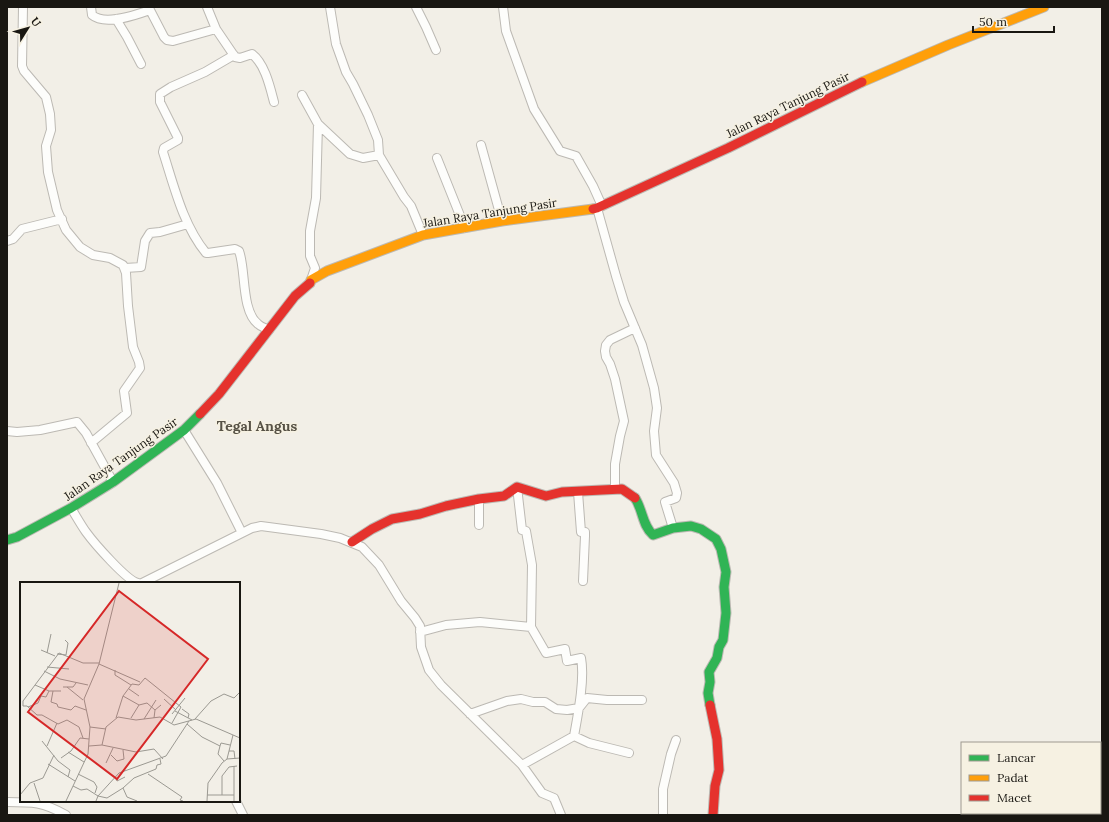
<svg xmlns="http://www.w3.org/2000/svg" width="1109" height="822" viewBox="0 0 1109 822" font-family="Lora,serif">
	<rect width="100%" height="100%" fill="#f2efe7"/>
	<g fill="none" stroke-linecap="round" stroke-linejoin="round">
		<!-- street casing -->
		<g stroke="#bcb9b3" stroke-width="10">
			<path id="street" d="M 23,7 L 22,66 L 24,71 L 46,97 L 50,114 L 51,130 L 46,146 L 48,172 L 57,210 L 66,230 L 80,247 L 93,255 L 110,258 L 123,265 L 126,273 L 128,306 L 133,347 L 139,362 L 140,368 L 124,391 L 127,413 L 91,443
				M 91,7 L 92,15 C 105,26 136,15 150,10 L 164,37 L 167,40 L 173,41 L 216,29
				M 207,7 L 216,29 L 235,57 L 240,58 L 252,54 C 265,64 270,87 274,102
				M 330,7 L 336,44 L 346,72 L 353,84 L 368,115 L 378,140 L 379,155 L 404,197 L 411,206 L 423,235
				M 416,7 L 426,27 L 436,50
				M 503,7 L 506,31 L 534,109 L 560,151 L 576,156 L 593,186 L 602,206
				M 116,19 L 127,37 L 141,64
				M 234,55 L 205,72 L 171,87 L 160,94 L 160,102 L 178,138 L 178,140 L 164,148 L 163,152 C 174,186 183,225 206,253 L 208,253 L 235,249 L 239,251 C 246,269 241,311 258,324 C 261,327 265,328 269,330
				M 302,95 L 318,124 L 350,154 L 363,158 L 379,155
				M 481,145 L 502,221
				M 437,158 L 465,228
				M 597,208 L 616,276 L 624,302 L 642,345 L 654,388 L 657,408 L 654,431 L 656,455 L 674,483 L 677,493 L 676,498 L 665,502 L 673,528
				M 7,241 L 13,239 L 22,229 L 62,219
				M 125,268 L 141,267 L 145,241 L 150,233 L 160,232 L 188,224
				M 311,280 L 315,268 L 310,256 L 310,231 L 316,198 L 318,124
				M 184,430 L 217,483 L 242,533
				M 7,431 L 17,432 L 40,430 L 77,422 L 86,433 L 113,482
				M 517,487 L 522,530 L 526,531 L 532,565 L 531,627
				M 615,488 L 615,464 L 620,436 L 624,421 L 615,379 L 610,364 L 606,357 L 605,351 L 606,345 L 610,340 L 635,328
				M 578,492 L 581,532 L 585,532 L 585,536 L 583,581
				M 479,499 L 479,525
				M 71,508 C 76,516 81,525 86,532 C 94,543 127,581 138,583
				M 142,583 L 252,528 L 261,526 L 321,534 L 340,538 L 362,547 L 379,565 L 401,601 L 415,618 L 420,626 L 421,647 L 429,670 L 441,685 L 522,765 L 542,793 L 554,798 L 561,815
				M 420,632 L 446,625 L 480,622 L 531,627 L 546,653 L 565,649 L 567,661 L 581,658 C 585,679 578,714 574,736
				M 470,714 L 507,701 L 521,699 L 533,702 L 545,702 L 556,709 L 567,710 L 579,708 L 587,698 L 607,700 L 642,700
				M 522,765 L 574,736 L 589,743 L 629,753
				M 236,801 L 243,815
				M 7,802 C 33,802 43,802 66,815
				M 663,815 L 663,789 L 671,754 L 676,740"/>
		</g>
		<!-- fast casing -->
		<g stroke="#bcb9b3" stroke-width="11">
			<path id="fast" d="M 635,498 C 643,510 642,525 653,535 L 673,528 L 691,526 L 701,529 L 716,539 L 721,549 L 726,572 L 724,587 L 726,613 L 723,640 L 719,647 L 717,658 L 709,672 L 710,682 L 708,693 L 710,705
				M 7,540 L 17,537 L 71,508 L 113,482 L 184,430 L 200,414"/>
		</g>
		<!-- slow casing -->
		<g stroke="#bcb9b3" stroke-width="11">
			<path id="slow" d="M 862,82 L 948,45 L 1044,7
				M 310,283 L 311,280 L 327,271 L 423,235 L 502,221 L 593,209"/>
		</g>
		<!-- jam casing -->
		<g stroke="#bcb9b3" stroke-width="11">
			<path id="jam" d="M 593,209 L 597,208 L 728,148 L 862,82
				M 200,414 L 219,394 L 295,296 L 310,283
				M 352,542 L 372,529 L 392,519 L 420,514 L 446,506 L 479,499 L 504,496 L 517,487 L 546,496 L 562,492 L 622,489 L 635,498
				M 710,705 L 717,739 L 719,770 L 715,786 L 713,815"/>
		</g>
		<!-- street -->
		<use href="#street" stroke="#fdfdfb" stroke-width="8"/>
		<!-- fast -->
		<use href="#fast" stroke="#30b455" stroke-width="9"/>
		<!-- slow -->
		<use href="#slow" stroke="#ff9f0a" stroke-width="9"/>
		<!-- jam -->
		<use href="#jam" stroke="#e5322d" stroke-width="9"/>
	</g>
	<g text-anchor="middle" stroke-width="3" stroke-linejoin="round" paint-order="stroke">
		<!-- street labels -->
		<g font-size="12" fill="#191712" stroke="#f6f1e2">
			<text transform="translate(788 105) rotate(-26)" y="4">Jalan Raya Tanjung Pasir</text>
			<text transform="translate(490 213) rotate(-9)" y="4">Jalan Raya Tanjung Pasir</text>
			<text transform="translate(121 459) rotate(-35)" y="4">Jalan Raya Tanjung Pasir</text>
		</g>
		<!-- quarter labels -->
		<g font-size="14" font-weight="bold" fill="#575246" stroke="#f6f1e2">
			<text x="257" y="431">Tegal Angus</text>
		</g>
	</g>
	<!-- overview -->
	<g transform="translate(20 582)">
		<rect width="220" height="220" fill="#f2efe7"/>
		<path fill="none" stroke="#9b9992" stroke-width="1" d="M 21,68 L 35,74M 27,71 L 31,52M 37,72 L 46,73 L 48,61 L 45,58M 79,82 L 120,100M 27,85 L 49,87M 95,88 L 95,93 L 111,103M 24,89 L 40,97 L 68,103M 15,103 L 29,109 L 41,109M 43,105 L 53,105 L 56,101M 47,105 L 63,118M 109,107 L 119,114M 33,109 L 31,120 L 37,122 L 38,125 L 51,128 L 55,124 L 66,128M 103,114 L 119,123M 144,117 L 156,128M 8,125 L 18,121 L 21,114 L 26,115 L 29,109M 162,127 L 169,132 L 168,136M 155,129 L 172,138M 152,132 L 165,116M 96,136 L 103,114 L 112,102 L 119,103 L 125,96 L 161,125 L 152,141M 111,136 L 119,123 L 127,121 L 135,128M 134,136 L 135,128 L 141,123M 124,137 L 136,118M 175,137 L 191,119 L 204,112 L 214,116 L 220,110M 167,142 L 182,155 L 200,164 L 198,172 L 204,179M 70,145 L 86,147M 63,156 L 59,145 L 47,138 L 38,142 L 22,133 L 17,133 L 7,124 L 3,124 L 3,119 L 39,71 L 63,81 L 79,81M 22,159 L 38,179 L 50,188 L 48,195M 82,163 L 116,170 L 134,167 L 143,177M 27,164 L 37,141M 69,164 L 82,163 L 86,145 L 98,135 L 116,138 L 140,135 L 154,143 L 176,137 L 220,156M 200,164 L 201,161 L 210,163M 209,169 L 214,169 L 215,177M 48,170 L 64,180M 91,173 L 97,179 L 104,177 L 103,168M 41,176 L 51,169 L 60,156 L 69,157M 207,177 L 213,153M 86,181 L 93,166M 28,182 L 55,199M 214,184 L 214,219M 58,192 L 74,200 L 77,205 L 75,211M 128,192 L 162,215 L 160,218 L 163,219M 95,195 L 97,199 L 105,195M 14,201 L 20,219M 53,204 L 61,208 L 67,207 L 78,214 L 76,219M 103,206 L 87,216 L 78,214 L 99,191 L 146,174 L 169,139M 0,213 L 10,201 L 23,196 L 34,173M 187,213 L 214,213M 202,213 L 202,194 L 209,185 L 217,184M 46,219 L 68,172 L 70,145 L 64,117 L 79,82 L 99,1M 117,219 L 107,215 L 103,206 L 114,196 L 136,187 L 137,183 L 141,182 L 140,177M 187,219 L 188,201 L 202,181 L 207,177 L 220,176"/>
		<path fill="#d62828" fill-opacity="0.15" stroke="#d62828" stroke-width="2" d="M 99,9 L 188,77 L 97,197 L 8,130 Z"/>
		<rect width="220" height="220" fill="none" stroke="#191712" stroke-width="2"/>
	</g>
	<!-- border -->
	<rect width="1109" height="822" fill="none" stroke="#191712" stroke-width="16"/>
	<!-- legend -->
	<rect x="961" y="742" width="140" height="72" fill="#f6f1e2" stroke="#9e9a8f"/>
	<rect x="969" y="755" width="20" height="6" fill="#30b455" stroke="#9e9a8f"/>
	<text x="997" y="762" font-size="12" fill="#191712">Lancar</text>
	<rect x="969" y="775" width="20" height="6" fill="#ff9f0a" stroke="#9e9a8f"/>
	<text x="997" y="782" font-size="12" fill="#191712">Padat</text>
	<rect x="969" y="795" width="20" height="6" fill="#e5322d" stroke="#9e9a8f"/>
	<text x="997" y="802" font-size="12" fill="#191712">Macet</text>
	<!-- north arrow -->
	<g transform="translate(28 28) rotate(53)" stroke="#f6f1e2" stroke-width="3" paint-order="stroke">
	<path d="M0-3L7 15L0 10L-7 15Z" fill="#191712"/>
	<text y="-6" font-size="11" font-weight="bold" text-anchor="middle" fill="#191712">U</text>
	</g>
	<!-- scale -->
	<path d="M973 26v6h81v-6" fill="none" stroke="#191712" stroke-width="2"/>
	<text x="979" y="26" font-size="12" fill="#191712" stroke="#f6f1e2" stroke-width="3" paint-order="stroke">50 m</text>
</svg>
